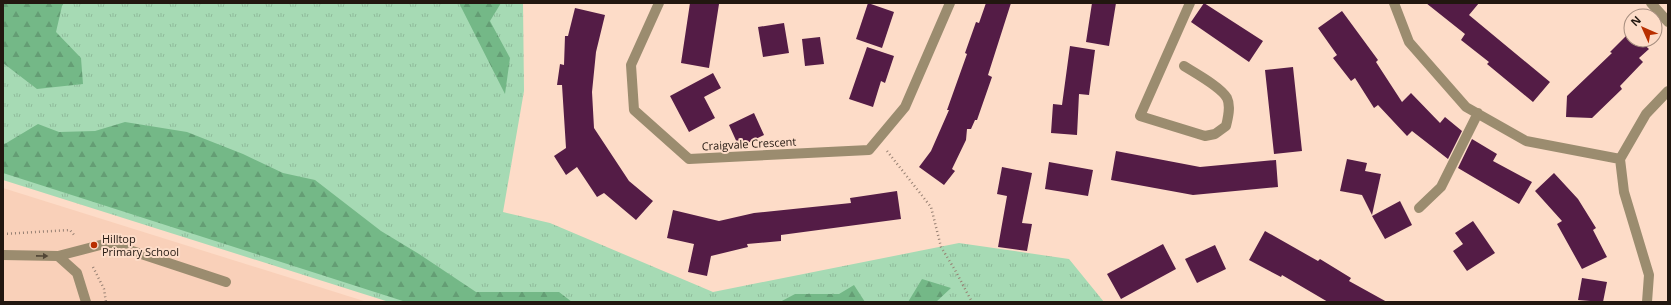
<svg xmlns="http://www.w3.org/2000/svg" width="1671" height="305" viewBox="0 0 1671 305" font-family="'Open Sans',sans-serif">
	<defs>
		<pattern id="grass-tufts" width="24" height="20" patternUnits="userSpaceOnUse"><rect width="24" height="20" fill="#a6dab4"/><path d="M3 7l-1-3M5 7V3M7 7l1-3M15 17l-1-3M17 17v-4M19 17l1-3" fill="none" stroke="#8fba9a"/></pattern>
		<pattern id="forest-firs" width="22" height="20" patternUnits="userSpaceOnUse"><rect width="22" height="20" fill="#74b887"/><path d="M5 1l3.5 6h-7zM16 11l3.5 6h-7z" fill="#649d74"/></pattern>
	</defs>
	<rect width="100%" height="100%" fill="#fddcc8"/>
	<!-- built -->
	<path fill="#f9d0b9" d="M 3,188 L 367,302 L 3,302 Z"/>
	<!-- grass -->
	<path fill="url(#grass-tufts)" d="M 3,3 L 523,3 L 524,91 L 503,212 L 550,223 L 713,292 L 959,243 L 1069,259 L 1104,302 L 389,302 L 3,180 Z"/>
	<!-- forest -->
	<path fill="url(#forest-firs)" d="M 3,3 L 64,3 L 62,6 L 56,32 L 81,58 L 83,84 L 37,89 L 3,63 Z
		M 459,3 L 501,3 L 490,21 L 510,58 L 505,94 Z
		M 125,122 L 187,132 L 243,154 L 283,173 L 315,180 L 381,231 L 419,254 L 476,292 L 559,292 L 572,302 L 406,302 L 3,173 L 3,145 L 38,124 L 59,132 L 95,131 Z
		M 922,279 L 951,288 L 936,302 L 908,302 Z
		M 854,285 L 865,302 L 780,302 L 795,294 L 839,294 Z"/>
	<!-- building -->
	<path fill="#541c46" d="M 690,3 L 719,4 L 709,68 L 681,63 Z
		M 868,3 L 894,12 L 882,48 L 856,39 Z
		M 986,3 L 1011,3 L 988,75 L 992,77 L 977,120 L 975,120 L 971,129 L 967,129 L 966,140 L 952,169 L 955,171 L 944,185 L 919,167 L 931,151 L 949,110 L 947,110 L 967,54 L 965,53 L 976,22 L 979,23 Z
		M 1092,3 L 1116,3 L 1109,46 L 1086,42 Z
		M 1204,3 L 1263,41 L 1249,62 L 1191,22 Z
		M 1426,3 L 1479,3 L 1469,15 L 1550,82 L 1533,102 L 1487,64 L 1489,62 L 1461,40 L 1465,34 Z
		M 575,8 L 605,15 L 596,52 L 592,92 L 594,128 L 629,181 L 653,201 L 636,220 L 604,193 L 597,197 L 577,167 L 566,175 L 554,156 L 566,148 L 562,85 L 557,85 L 560,64 L 564,65 L 565,36 L 568,36 Z
		M 1342,11 L 1378,60 L 1376,62 L 1402,102 L 1411,93 L 1440,123 L 1445,117 L 1462,131 L 1448,159 L 1412,131 L 1407,136 L 1378,105 L 1374,108 L 1355,78 L 1351,81 L 1333,58 L 1337,55 L 1318,28 Z
		M 784,23 L 789,53 L 763,57 L 758,27 Z
		M 1631,31 L 1631,40 L 1639,40 L 1649,49 L 1639,58 L 1643,62 L 1620,86 L 1622,89 L 1592,118 L 1566,117 L 1567,96 L 1612,53 L 1610,52 Z
		M 820,37 L 824,64 L 805,66 L 802,39 Z
		M 1070,46 L 1095,50 L 1089,95 L 1079,94 L 1077,135 L 1051,133 L 1053,104 L 1062,105 Z
		M 867,47 L 894,56 L 885,83 L 881,81 L 873,107 L 849,99 Z
		M 1293,67 L 1302,151 L 1274,154 L 1265,70 Z
		M 713,73 L 721,88 L 704,97 L 715,118 L 689,132 L 670,96 Z
		M 754,113 L 764,135 L 739,147 L 729,125 Z
		M 1472,139 L 1497,154 L 1493,161 L 1532,182 L 1519,204 L 1458,168 Z
		M 1116,151 L 1200,167 L 1276,160 L 1278,187 L 1193,195 L 1111,180 Z
		M 1347,159 L 1367,163 L 1365,171 L 1381,174 L 1372,215 L 1362,195 L 1340,191 Z
		M 1049,162 L 1093,170 L 1088,196 L 1045,189 Z
		M 1002,167 L 1032,173 L 1022,223 L 1032,224 L 1027,251 L 998,247 L 1007,196 L 997,194 Z
		M 1554,173 L 1578,199 L 1596,228 L 1593,230 L 1607,257 L 1582,269 L 1557,224 L 1562,221 L 1535,191 Z
		M 897,191 L 901,219 L 781,235 L 781,241 L 747,244 L 748,247 L 711,256 L 707,276 L 688,272 L 694,244 L 667,238 L 673,210 L 719,221 L 754,213 L 851,203 L 850,198 Z
		M 1400,201 L 1412,225 L 1385,239 L 1372,216 Z
		M 1473,221 L 1495,253 L 1467,271 L 1453,251 L 1463,244 L 1455,233 Z
		M 1265,231 L 1318,261 L 1320,259 L 1351,278 L 1349,281 L 1387,302 L 1328,302 L 1282,275 L 1281,277 L 1249,260 Z
		M 1163,244 L 1176,269 L 1121,299 L 1107,274 Z
		M 1215,245 L 1226,269 L 1197,283 L 1185,259 Z
		M 1582,278 L 1607,282 L 1603,302 L 1578,300 Z"/>
	<g fill="none" stroke-linecap="round" stroke-linejoin="round">
		<!-- path -->
		<path stroke="#978073" stroke-width="2.5" stroke-dasharray="1 3" stroke-linecap="butt" d="M 887,151 L 931,207 L 941,247 L 955,270 L 972,302
			M 3,234 L 70,230 L 75,236
			M 93,267 L 104,289 L 106,302"/>
		<!-- service -->
		<path stroke="#9b8c6f" stroke-width="10" d="M 3,255 L 58,256 L 77,273 L 86,302
			M 58,256 L 108,243 L 226,282"/>
		<!-- minor -->
		<path stroke="#9b8c6f" stroke-width="10" d="M 659,3 L 631,65 L 634,110 L 689,159 L 869,150 L 905,107 L 950,3
			M 1394,3 L 1409,42 L 1466,107 L 1526,141 L 1620,159
			M 1651,3 L 1668,22
			M 1184,66 C 1195,73 1221,87 1227,98 C 1231,106 1228,118 1226,126 L 1215,134 L 1205,136 L 1140,116 L 1190,3
			M 1419,208 L 1441,187 L 1478,113
			M 1647,302 L 1649,275 L 1624,192 L 1620,159 L 1646,114 L 1668,91"/>
	</g>
	<!-- one-way arrows -->
	<defs><path id="oneway-solid" d="M-6-.8H1V-3.2L6.5 0L1 3.2V.8H-6Z"/></defs>
	<use fill="#524636" href="#oneway-solid" transform="translate(42 256) rotate(1)"/>
	<!-- markers -->
	<circle fill="#b82f00" stroke="#fddcc8" stroke-width="1.5" cx="94" cy="245" r="4"/>
	<g text-anchor="middle" stroke-width="4" stroke-linejoin="round" paint-order="stroke">
		<!-- street labels -->
		<g font-size="11" fill="#221710" stroke="#fddcc8">
			<text transform="translate(749 144) rotate(-3)" y="4">Craigvale Crescent</text>
		</g>
		<!-- poi labels -->
		<g font-size="11" fill="#221710" stroke="#fddcc8" text-anchor="start">
			<text x="102" y="243">Hilltop<tspan x="102" dy="13">Primary School</tspan></text>
		</g>
	</g>
	<!-- border -->
	<rect width="1671" height="305" fill="none" stroke="#221710" stroke-width="8"/>
	<!-- north arrow -->
	<g transform="translate(1643 28) rotate(315)"><circle r="19" fill="#fddcc8" stroke="#a58d7e"/>
	<path d="M0-3L7 15L0 10L-7 15Z" fill="#b82f00"/>
	<text y="-6" font-size="11" font-weight="bold" text-anchor="middle" fill="#221710">N</text>
	</g>
</svg>
